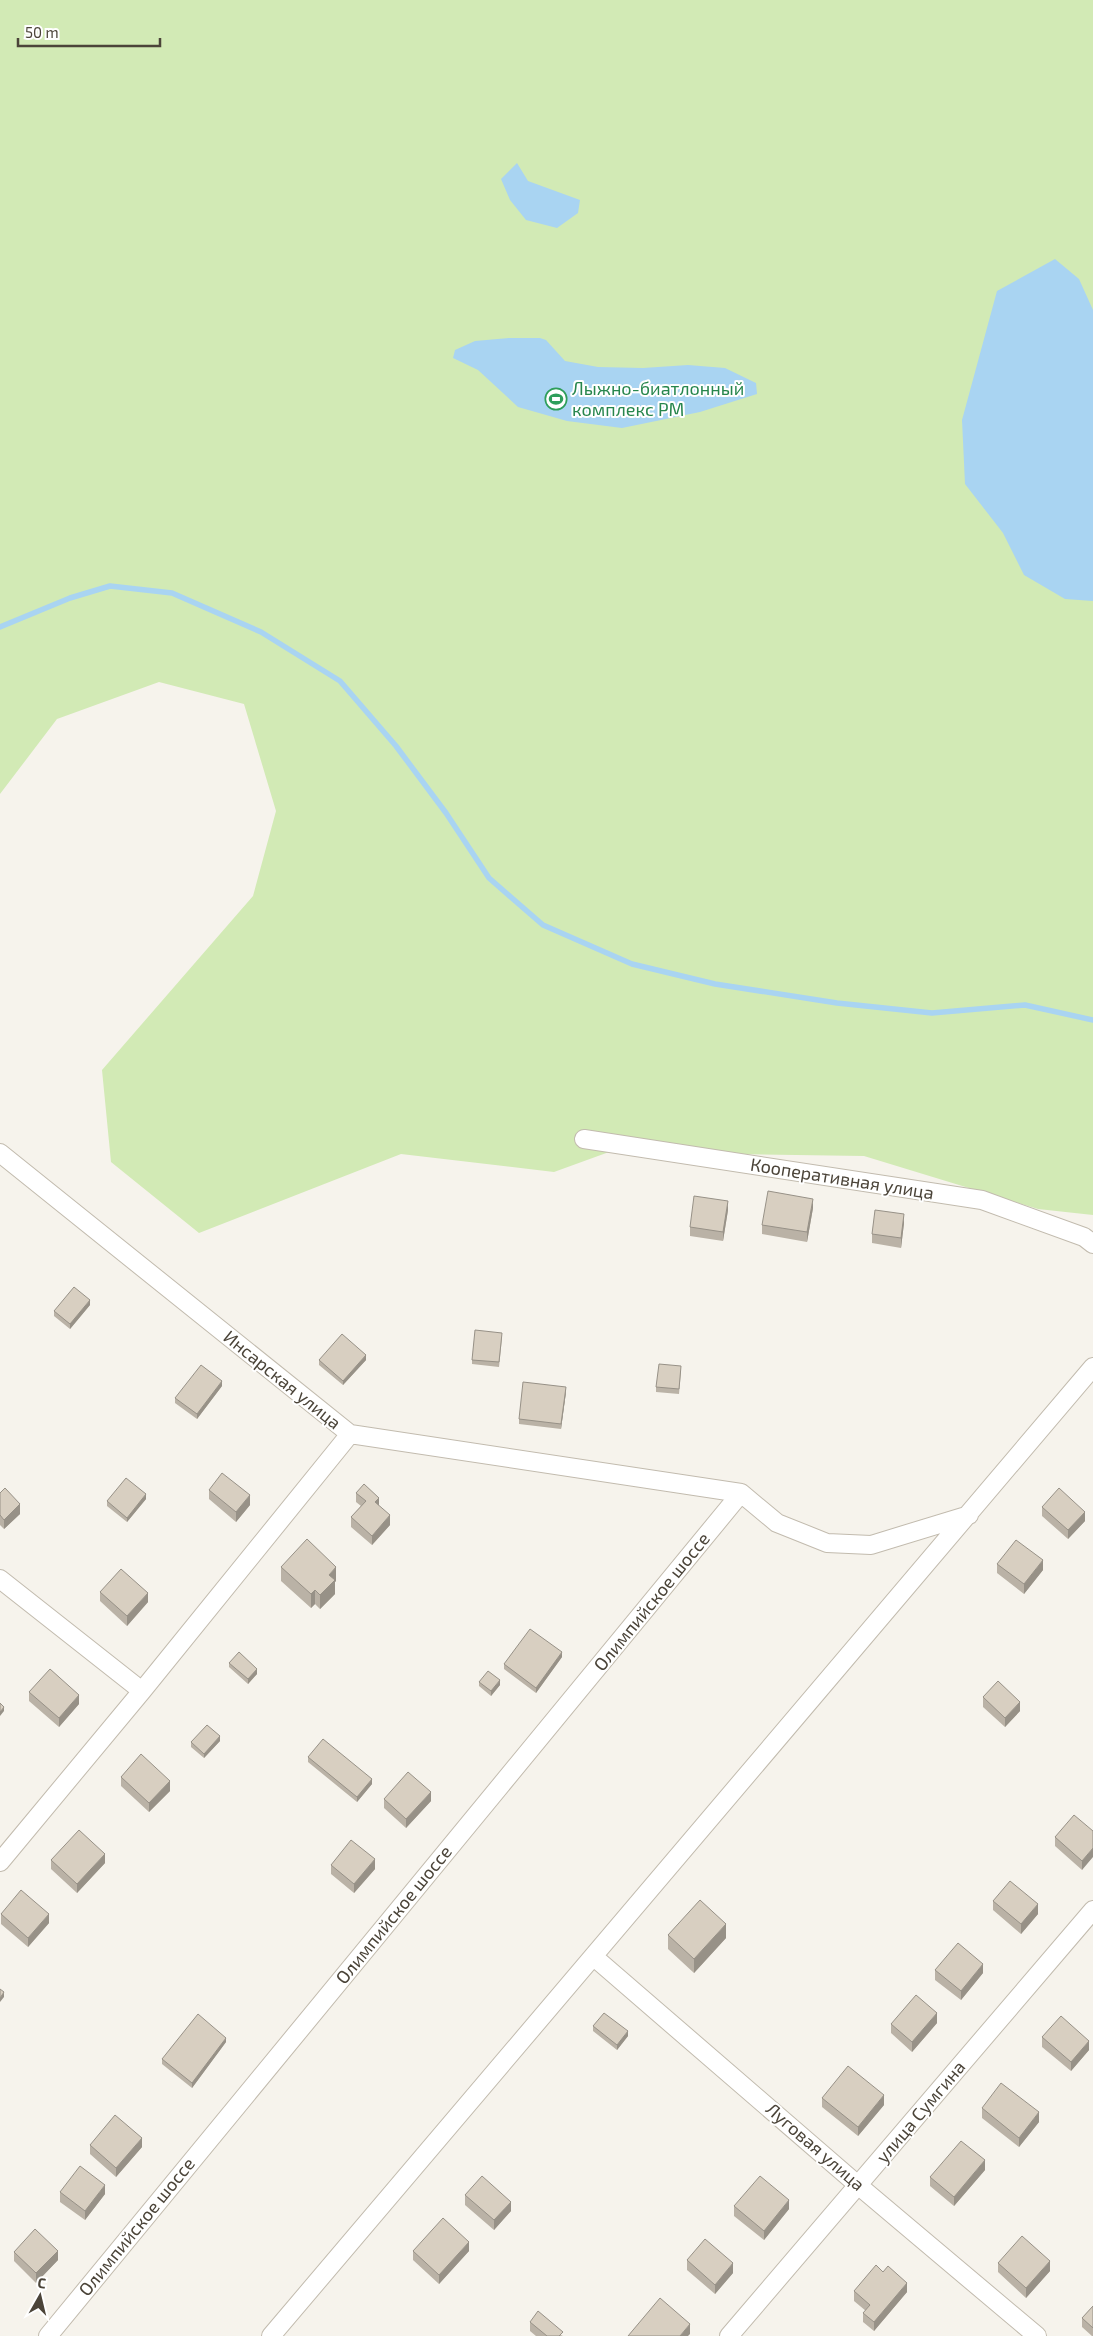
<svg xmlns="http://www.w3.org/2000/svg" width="1093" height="2336" viewBox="0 0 1093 2336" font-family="'Exo 2',sans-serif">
	<rect width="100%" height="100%" fill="#f6f3ec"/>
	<!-- green -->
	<path fill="#d2eab5" d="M 0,0 L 1093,0 L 1093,1215 L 1038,1209 L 864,1156 L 609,1152 L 554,1172 L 401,1154 L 199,1233 L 111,1162 L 102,1070 L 253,896 L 276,811 L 244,704 L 159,682 L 57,719 L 0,794 Z"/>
	<!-- water -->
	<path fill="#a9d4f2" d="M 517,163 L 528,181 L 580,200 L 578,213 L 557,228 L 526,220 L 510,200 L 501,179 Z
		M 1055,259 L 1079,279 L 1093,310 L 1093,601 L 1065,599 L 1024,575 L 1003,533 L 965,484 L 962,420 L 997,291 Z
		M 509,338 L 540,338 L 546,340 L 565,361 L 598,367 L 643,368 L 688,365 L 725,368 L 756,383 L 757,394 L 700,412 L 622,428 L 567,421 L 518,407 L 478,370 L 453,358 L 455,350 L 475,341 Z"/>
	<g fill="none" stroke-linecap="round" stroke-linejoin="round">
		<!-- stream -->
		<path stroke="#a9d4f2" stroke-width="5.5" d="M 0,627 L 70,598 L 110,586 L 172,593 L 261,632 L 340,681 L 396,746 L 446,813 L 489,878 L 543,925 L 632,964 L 715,984 L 837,1003 L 932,1013 L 1025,1005 L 1093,1020"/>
		<!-- street casing -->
		<g stroke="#c2bbae" stroke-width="20">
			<path id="street" d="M 584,1139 L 982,1200 L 1084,1237 L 1093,1244
				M 0,1153 L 350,1434 L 741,1493
				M 741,1493 L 777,1523 L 827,1543 L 871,1545 L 969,1515
				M 0,1579 L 142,1691
				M 0,1862 L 142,1691 L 350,1434
				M 594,1957 L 859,2186 L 1037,2336
				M 48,2336 L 741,1493
				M 271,2336 L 1093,1367
				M 729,2336 L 1093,1910"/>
		</g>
		<!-- street -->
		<use href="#street" stroke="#fff" stroke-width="18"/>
	</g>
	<!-- wall -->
	<path fill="#bab2a6" d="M 813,1208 L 807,1242 L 762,1234 L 762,1225 Z
		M 728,1210 L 723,1241 L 690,1236 L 690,1227 Z
		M 904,1223 L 901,1248 L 872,1243 L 872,1234 Z
		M 90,1305 L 70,1329 L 54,1316 L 54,1311 Z
		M 502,1338 L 499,1367 L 472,1364 L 472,1360 Z
		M 319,1360 L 366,1360 L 343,1385 L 319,1365 Z
		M 681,1371 L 679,1394 L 656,1392 L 656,1387 Z
		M 222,1386 L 197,1419 L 175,1403 L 175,1398 Z
		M 566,1392 L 561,1429 L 519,1424 L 519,1419 Z
		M 209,1490 L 250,1505 L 236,1522 L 209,1499 Z
		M 0,1493 L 20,1514 L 4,1529 L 0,1525 Z
		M 356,1493 L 379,1506 L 390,1525 L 372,1545 L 351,1527 L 351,1517 L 361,1506 L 356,1502 Z
		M 146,1499 L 127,1522 L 107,1506 L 107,1501 Z
		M 1042,1507 L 1085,1521 L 1068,1539 L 1042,1516 Z
		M 997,1564 L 1043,1570 L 1024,1594 L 997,1573 Z
		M 281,1567 L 336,1581 L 335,1582 L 335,1594 L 320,1609 L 315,1604 L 311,1608 L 281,1581 Z
		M 100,1592 L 148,1602 L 127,1626 L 100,1601 Z
		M 562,1657 L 536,1693 L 504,1669 L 504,1664 Z
		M 229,1663 L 257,1674 L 248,1684 L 229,1667 Z
		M 479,1682 L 500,1685 L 491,1696 L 479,1686 Z
		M 29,1692 L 79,1704 L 59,1727 L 29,1701 Z
		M 983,1697 L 1020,1711 L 1005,1727 L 983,1707 Z
		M 220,1741 L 204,1758 L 191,1747 L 191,1742 Z
		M 308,1757 L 372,1784 L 357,1802 L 308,1762 Z
		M 121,1777 L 170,1791 L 149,1812 L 121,1786 Z
		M 384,1799 L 431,1801 L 406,1828 L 384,1808 Z
		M 1093,1831 L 1082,1870 L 1055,1846 L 1055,1837 Z
		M 51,1860 L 105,1863 L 77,1893 L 51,1869 Z
		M 331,1865 L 375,1869 L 354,1893 L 331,1874 Z
		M 993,1901 L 1038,1914 L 1021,1934 L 993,1910 Z
		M 1,1914 L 49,1923 L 28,1947 L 1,1924 Z
		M 668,1935 L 726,1938 L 694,1973 L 668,1949 Z
		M 935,1970 L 983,1973 L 961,2000 L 935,1980 Z
		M 937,2023 L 912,2052 L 891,2033 L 891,2024 Z
		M 593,2026 L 628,2036 L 617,2050 L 593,2031 Z
		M 1042,2037 L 1089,2050 L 1071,2071 L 1042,2047 Z
		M 226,2042 L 192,2088 L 162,2064 L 162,2059 Z
		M 822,2098 L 884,2105 L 858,2136 L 822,2107 Z
		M 982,2108 L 1039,2122 L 1019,2147 L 982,2118 Z
		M 90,2145 L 142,2147 L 116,2177 L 90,2154 Z
		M 985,2170 L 954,2206 L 930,2186 L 930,2177 Z
		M 60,2192 L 105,2194 L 85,2220 L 60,2202 Z
		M 465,2195 L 511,2211 L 494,2230 L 465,2205 Z
		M 734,2206 L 789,2209 L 764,2240 L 734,2216 Z
		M 413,2251 L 469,2251 L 439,2284 L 413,2260 Z
		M 14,2252 L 58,2260 L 36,2283 L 14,2261 Z
		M 687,2260 L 733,2273 L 715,2294 L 687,2270 Z
		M 998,2263 L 1050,2271 L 1026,2298 L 998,2272 Z
		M 854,2291 L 907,2292 L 874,2331 L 863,2322 L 863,2313 L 866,2311 L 854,2301 Z
		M 1093,2306 L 1093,2336 L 1092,2336 L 1082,2327 L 1082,2318 Z
		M 530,2322 L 563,2336 L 536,2336 L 530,2331 Z"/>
	<!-- shaded-wall -->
	<path fill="#979187" d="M 813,1199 L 813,1208 L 807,1242 L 807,1232 Z
		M 728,1201 L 728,1210 L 723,1241 L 723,1232 Z
		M 904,1214 L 904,1223 L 901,1248 L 901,1238 Z
		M 90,1300 L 90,1305 L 70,1329 L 70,1324 Z
		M 366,1355 L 366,1360 L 343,1385 L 343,1381 Z
		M 222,1381 L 222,1386 L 197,1419 L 197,1414 Z
		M 566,1387 L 566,1392 L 561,1429 L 561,1424 Z
		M 146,1494 L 146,1499 L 127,1522 L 127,1518 Z
		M 250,1495 L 250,1505 L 236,1522 L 236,1512 Z
		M 379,1498 L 379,1507 L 375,1502 Z
		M 20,1504 L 20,1514 L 4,1529 L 4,1520 Z
		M 1085,1512 L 1085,1521 L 1068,1539 L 1068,1530 Z
		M 390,1515 L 390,1525 L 372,1545 L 372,1536 Z
		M 1043,1560 L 1043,1570 L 1024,1594 L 1024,1584 Z
		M 336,1567 L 336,1581 L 335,1582 L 335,1594 L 320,1609 L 320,1595 L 329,1575 Z
		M 315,1590 L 315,1604 L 311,1608 L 311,1594 Z
		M 148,1593 L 148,1602 L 127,1626 L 127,1616 Z
		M 562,1652 L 562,1657 L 536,1693 L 536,1688 Z
		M 257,1669 L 257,1674 L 248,1684 L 248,1679 Z
		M 500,1680 L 500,1685 L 491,1696 L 491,1691 Z
		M 79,1695 L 79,1704 L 59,1727 L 59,1718 Z
		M 1020,1702 L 1020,1711 L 1005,1727 L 1005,1718 Z
		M 4,1707 L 4,1711 L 0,1716 L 0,1712 Z
		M 220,1736 L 220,1741 L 204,1758 L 204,1754 Z
		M 372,1779 L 372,1784 L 357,1802 L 357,1797 Z
		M 170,1781 L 170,1791 L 149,1812 L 149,1803 Z
		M 431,1792 L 431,1801 L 406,1828 L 406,1819 Z
		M 1093,1848 L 1093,1857 L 1082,1870 L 1082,1861 Z
		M 105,1854 L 105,1863 L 77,1893 L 77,1884 Z
		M 375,1859 L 375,1869 L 354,1893 L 354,1884 Z
		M 1038,1904 L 1038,1914 L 1021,1934 L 1021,1924 Z
		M 49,1914 L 49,1923 L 28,1947 L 28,1938 Z
		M 726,1924 L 726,1938 L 694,1973 L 694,1959 Z
		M 983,1964 L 983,1973 L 961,2000 L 961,1991 Z
		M 4,1992 L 4,1997 L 0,2002 L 0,1998 Z
		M 937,2013 L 937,2023 L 912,2052 L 912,2042 Z
		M 628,2031 L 628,2036 L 617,2050 L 617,2045 Z
		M 226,2038 L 226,2042 L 192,2088 L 192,2083 Z
		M 1089,2041 L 1089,2050 L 1071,2071 L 1071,2062 Z
		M 884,2095 L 884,2105 L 858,2136 L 858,2127 Z
		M 1039,2112 L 1039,2122 L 1019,2147 L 1019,2138 Z
		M 142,2138 L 142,2147 L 116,2177 L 116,2168 Z
		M 985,2160 L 985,2170 L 954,2206 L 954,2197 Z
		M 105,2185 L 105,2194 L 85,2220 L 85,2211 Z
		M 789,2200 L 789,2209 L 764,2240 L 764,2231 Z
		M 511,2202 L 511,2211 L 494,2230 L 494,2220 Z
		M 469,2242 L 469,2251 L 439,2284 L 439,2275 Z
		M 58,2251 L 58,2260 L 36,2283 L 36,2273 Z
		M 1050,2261 L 1050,2271 L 1026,2298 L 1026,2288 Z
		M 733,2263 L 733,2273 L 715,2294 L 715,2285 Z
		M 907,2283 L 907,2292 L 874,2331 L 874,2322 Z
		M 690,2324 L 690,2334 L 688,2336 L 680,2336 Z"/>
	<!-- building -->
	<path fill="#d8cfc1" stroke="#979187" d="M 768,1191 L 813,1199 L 807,1232 L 762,1225 Z
		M 694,1196 L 728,1201 L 723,1232 L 690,1227 Z
		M 875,1210 L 904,1214 L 901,1238 L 872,1234 Z
		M 74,1287 L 90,1300 L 70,1324 L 54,1311 Z
		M 475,1330 L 502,1333 L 499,1362 L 472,1360 Z
		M 342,1334 L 366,1355 L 343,1381 L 319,1360 Z
		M 659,1364 L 681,1366 L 679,1389 L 656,1387 Z
		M 201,1365 L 222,1381 L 197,1414 L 175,1398 Z
		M 523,1382 L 566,1387 L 561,1424 L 519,1419 Z
		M 222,1473 L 250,1495 L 236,1512 L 209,1490 Z
		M 126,1478 L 146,1494 L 127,1518 L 107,1501 Z
		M 364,1484 L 379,1498 L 375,1502 L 390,1515 L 372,1536 L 351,1517 L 366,1501 L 356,1493 Z
		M 5,1488 L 20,1504 L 4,1520 L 0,1515 L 0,1493 Z
		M 1059,1488 L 1085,1512 L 1068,1530 L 1042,1507 Z
		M 307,1539 L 336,1567 L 329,1575 L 335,1580 L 320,1595 L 315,1590 L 311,1594 L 281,1567 Z
		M 1016,1540 L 1043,1560 L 1024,1584 L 997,1564 Z
		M 121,1569 L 148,1593 L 127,1616 L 100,1592 Z
		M 530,1629 L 562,1652 L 536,1688 L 504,1664 Z
		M 239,1652 L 257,1669 L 248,1679 L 229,1663 Z
		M 50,1669 L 79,1695 L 59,1718 L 29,1692 Z
		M 488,1671 L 500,1680 L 491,1691 L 479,1682 Z
		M 998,1681 L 1020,1702 L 1005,1718 L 983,1697 Z
		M 0,1703 L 4,1707 L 0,1712 Z
		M 207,1725 L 220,1736 L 204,1754 L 191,1742 Z
		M 323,1739 L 372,1779 L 357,1797 L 308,1757 Z
		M 141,1754 L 170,1781 L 149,1803 L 121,1777 Z
		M 408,1772 L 431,1792 L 406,1819 L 384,1799 Z
		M 1074,1815 L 1093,1831 L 1093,1848 L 1082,1861 L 1055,1837 Z
		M 79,1830 L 105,1854 L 77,1884 L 51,1860 Z
		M 351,1840 L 375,1859 L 354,1884 L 331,1865 Z
		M 1010,1881 L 1038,1904 L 1021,1924 L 993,1901 Z
		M 21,1890 L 49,1914 L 28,1938 L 1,1914 Z
		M 700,1900 L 726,1924 L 694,1959 L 668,1935 Z
		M 958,1943 L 983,1964 L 961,1991 L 935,1970 Z
		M 0,1989 L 4,1992 L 0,1998 Z
		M 916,1995 L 937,2013 L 912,2042 L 891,2024 Z
		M 604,2013 L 628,2031 L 617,2045 L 593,2026 Z
		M 198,2014 L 226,2038 L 192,2083 L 162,2059 Z
		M 1061,2016 L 1089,2041 L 1071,2062 L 1042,2037 Z
		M 848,2066 L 884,2095 L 858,2127 L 822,2098 Z
		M 1001,2083 L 1039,2112 L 1019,2138 L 982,2108 Z
		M 115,2115 L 142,2138 L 116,2168 L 90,2145 Z
		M 961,2141 L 985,2160 L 954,2197 L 930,2177 Z
		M 80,2166 L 105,2185 L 85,2211 L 60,2192 Z
		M 482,2176 L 511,2202 L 494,2220 L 465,2195 Z
		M 760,2176 L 789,2200 L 764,2231 L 734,2206 Z
		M 443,2218 L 469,2242 L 439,2275 L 413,2251 Z
		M 35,2229 L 58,2251 L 36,2273 L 14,2252 Z
		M 1022,2236 L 1050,2261 L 1026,2288 L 998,2263 Z
		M 705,2239 L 733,2263 L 715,2285 L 687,2260 Z
		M 876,2265 L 883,2272 L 888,2266 L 907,2283 L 874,2322 L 863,2313 L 870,2305 L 854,2291 Z
		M 660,2298 L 690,2324 L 680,2336 L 628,2336 Z
		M 1093,2306 L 1093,2328 L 1082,2318 Z
		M 538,2311 L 563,2332 L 559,2336 L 547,2336 L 530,2322 Z"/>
	<!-- icons -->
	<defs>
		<g id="stadium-ring" transform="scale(1.125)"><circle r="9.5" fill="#fff" stroke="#2e9e5b" stroke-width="1.5"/><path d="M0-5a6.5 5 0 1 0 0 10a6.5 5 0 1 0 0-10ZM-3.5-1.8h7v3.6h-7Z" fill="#2e9e5b"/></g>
	</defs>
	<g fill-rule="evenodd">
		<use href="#stadium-ring" x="556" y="399"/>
	</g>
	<g text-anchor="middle" stroke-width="4" stroke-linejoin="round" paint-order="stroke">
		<!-- leisure labels -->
		<g font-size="18" fill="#27864d" stroke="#fff" text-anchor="start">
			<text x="572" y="395">Лыжно-биатлонный<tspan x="572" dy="21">комплекс РМ</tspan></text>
		</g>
		<!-- street labels -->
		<g font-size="18" fill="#4b4439" stroke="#fff">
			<text transform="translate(842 1179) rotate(9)" y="6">Кооперативная улица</text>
			<text transform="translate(282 1380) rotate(39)" y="6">Инсарская улица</text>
			<text transform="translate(652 1602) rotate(-51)" y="6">Олимпийское шоссе</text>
			<text transform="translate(394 1915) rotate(-51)" y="6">Олимпийское шоссе</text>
			<text transform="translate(921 2112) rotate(-50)" y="6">улица Сумгина</text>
			<text transform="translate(815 2147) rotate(41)" y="6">Луговая улица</text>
			<text transform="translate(137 2227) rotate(-51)" y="6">Олимпийское шоссе</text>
		</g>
	</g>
	<!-- north arrow -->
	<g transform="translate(40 2296) rotate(8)" stroke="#ffffff" stroke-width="4" paint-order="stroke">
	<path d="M0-4L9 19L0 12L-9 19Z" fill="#4b4439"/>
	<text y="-8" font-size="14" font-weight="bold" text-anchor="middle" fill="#4b4439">С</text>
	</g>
	<!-- scale -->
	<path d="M18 38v8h142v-8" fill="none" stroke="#4b4439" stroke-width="2.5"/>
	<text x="25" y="38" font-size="15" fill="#4b4439" stroke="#ffffff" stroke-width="4" paint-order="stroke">50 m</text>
</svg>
